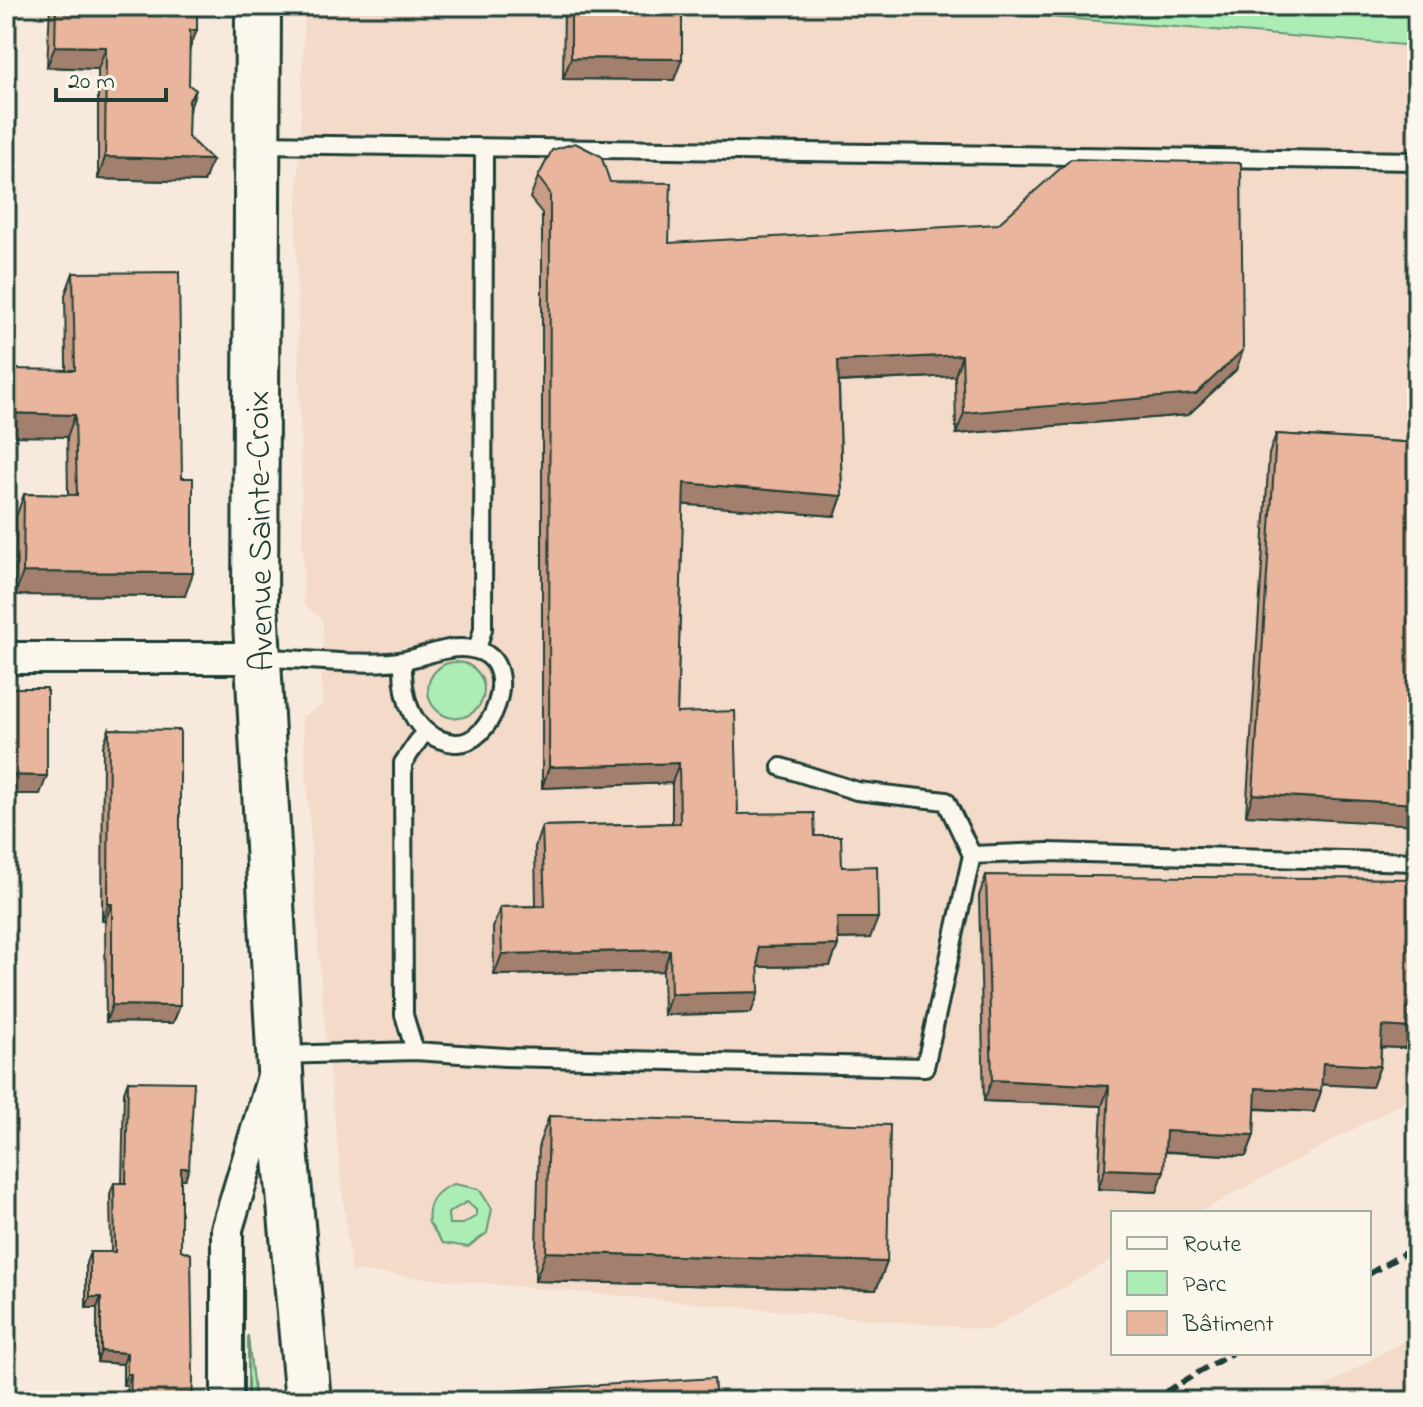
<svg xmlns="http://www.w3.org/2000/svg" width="1423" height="1407" viewBox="0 0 1423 1407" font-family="'Indie Flower',sans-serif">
	<rect width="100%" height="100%" fill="#f7eadc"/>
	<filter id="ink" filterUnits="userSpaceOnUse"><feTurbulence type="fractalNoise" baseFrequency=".0125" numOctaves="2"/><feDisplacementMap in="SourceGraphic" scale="16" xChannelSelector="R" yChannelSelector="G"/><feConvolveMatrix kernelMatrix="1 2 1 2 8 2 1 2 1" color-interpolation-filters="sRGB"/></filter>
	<g filter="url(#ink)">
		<!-- built -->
		<path fill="#f3dac9" d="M 305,6 L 1417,6 L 1417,1095 L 1198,1213 L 1113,1213 L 1113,1259 L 989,1330 L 351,1271 L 323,1009 L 302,716 L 322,706 L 323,620 L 304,605 L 296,232 Z
			M 1417,1333 L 1417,1401 L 1300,1401 Z"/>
		<!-- green -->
		<path fill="#acecb5" stroke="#669474" stroke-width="2" fill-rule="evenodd" d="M 909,6 L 1417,6 L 1417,46 Z
			M428 690a28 28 0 1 1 56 0a28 28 0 1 1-56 0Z
			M 454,1184 L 479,1189 L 492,1209 L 487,1233 L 468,1247 L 443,1243 L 429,1223 C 426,1203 436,1190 454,1184 ZM 467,1202 L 476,1210 L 476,1216 L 463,1224 L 449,1224 L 448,1213 Z
			M 248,1335 L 255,1401 L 248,1401 Z"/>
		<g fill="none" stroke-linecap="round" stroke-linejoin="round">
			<!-- service casing -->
			<g stroke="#1f3d34" stroke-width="22">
				<path id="service" d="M 259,144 L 1417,161
					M 477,650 L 483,629 L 484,148
					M 259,658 C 299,658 369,667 405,660 C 432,655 455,641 482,652 C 520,668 492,746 455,743 C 411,738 402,697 403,661
					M 781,767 L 857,791 L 946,801 L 972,855 L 1048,852 L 1417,862
					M 415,1051 L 404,1015 L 403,763 L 425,731
					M 281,1055 L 415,1051 L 505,1057 L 925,1067 L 972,855"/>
			</g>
			<!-- minor casing -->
			<g stroke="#1f3d34" stroke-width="36">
				<path id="minor" d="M 6,658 L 258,658
					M 227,1401 L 227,1229 L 273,1076"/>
			</g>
			<!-- secondary casing -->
			<g stroke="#1f3d34" stroke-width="50">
				<path id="secondary" d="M 258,6 L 255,604 L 283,1126 L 308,1401"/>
			</g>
			<!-- service -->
			<use href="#service" stroke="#fbf7ec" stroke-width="16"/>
			<!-- minor -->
			<use href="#minor" stroke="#fbf7ec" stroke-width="30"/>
			<!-- secondary -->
			<use href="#secondary" stroke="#fbf7ec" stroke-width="44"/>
			<!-- rail -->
			<path stroke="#1f3d34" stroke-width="6" stroke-dasharray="12 6" stroke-linecap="butt" d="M 1369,1274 L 1417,1246
				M 1150,1401 L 1232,1353"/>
		</g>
		<!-- wall -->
		<path fill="#c89c86" stroke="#1f3d34" stroke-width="2" d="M 50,6 L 197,6 L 189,51 L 188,137 L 204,182 L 98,179 L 98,69 L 47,67 Z
			M 564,6 L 682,6 L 674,80 L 563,79 Z
			M 538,177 L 610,182 L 669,243 L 1243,350 L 1236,370 L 1188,415 L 956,434 L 955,376 L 839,382 L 842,496 L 835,516 L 683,504 L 677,713 L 738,814 L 815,836 L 842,867 L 870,938 L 837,939 L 838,945 L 830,966 L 758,967 L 751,1013 L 664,1015 L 663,971 L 494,975 L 493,928 L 500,907 L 536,906 L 535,847 L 542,826 L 672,823 L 672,783 L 542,788 L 542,213 L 530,198 Z
			M 73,273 L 185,596 L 15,595 L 16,517 L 24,494 L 68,495 L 65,295 Z
			M 1276,434 L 1417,443 L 1246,815 L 1269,454 Z
			M 109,729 L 180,1006 L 173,1023 L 106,1022 L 105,921 L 102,921 L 103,746 Z
			M 986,875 L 1412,1028 L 1405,1048 L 1381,1047 L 1380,1066 L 1372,1087 L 1321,1084 L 1321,1091 L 1314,1112 L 1255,1109 L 1254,1135 L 1246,1156 L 1165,1152 L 1157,1192 L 1098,1189 L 1102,1106 L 984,1101 L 979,896 Z
			M 128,1081 L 189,1168 L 185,1179 L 181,1179 L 181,1250 L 192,1401 L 127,1401 L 127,1385 L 123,1385 L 123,1364 L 97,1362 L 97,1308 L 86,1308 L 86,1263 L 90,1252 L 111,1252 L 110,1194 L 114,1183 L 122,1183 L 124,1092 Z
			M 549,1116 L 887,1262 L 876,1290 L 535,1281 L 539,1144 Z"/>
		<!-- shaded-wall -->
		<path fill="#a37f6d" stroke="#1f3d34" stroke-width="2" d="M 190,30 L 197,30 L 189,51 Z
			M 55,46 L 106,47 L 98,69 L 47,67 Z
			M 571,58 L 682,59 L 674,80 L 563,79 Z
			M 196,90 L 189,112 L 189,100 Z
			M 105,157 L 212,160 L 204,182 L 98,179 Z
			M 1243,350 L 1236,370 L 1188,415 L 956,434 L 964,413 Z
			M 962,355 L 955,376 L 831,382 L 838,361 Z
			M 6,413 L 75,415 L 67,437 L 6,436 Z
			M 684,483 L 842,496 L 835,516 L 676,504 Z
			M 23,572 L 193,573 L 185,596 L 15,595 Z
			M 679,763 L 672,783 L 542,788 L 549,767 Z
			M 6,775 L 47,776 L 40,794 L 6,794 Z
			M 1253,794 L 1417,804 L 1417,825 L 1246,815 Z
			M 108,904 L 112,904 L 105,921 L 102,921 Z
			M 837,918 L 878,918 L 870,938 L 829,939 Z
			M 838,945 L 830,966 L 750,967 L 758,947 Z
			M 670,950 L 663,971 L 494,975 L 502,954 Z
			M 759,992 L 751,1013 L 664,1015 L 671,994 Z
			M 112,1005 L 180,1006 L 173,1023 L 106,1022 Z
			M 1382,1026 L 1412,1028 L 1405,1048 L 1374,1047 Z
			M 1323,1063 L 1380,1066 L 1372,1087 L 1315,1084 Z
			M 992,1080 L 1109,1086 L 1102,1106 L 984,1101 Z
			M 1256,1088 L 1321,1091 L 1314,1112 L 1249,1108 Z
			M 1166,1131 L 1254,1135 L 1246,1156 L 1158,1151 Z
			M 181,1168 L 189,1168 L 185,1179 L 177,1179 Z
			M 1105,1169 L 1164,1171 L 1157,1192 L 1098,1189 Z
			M 546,1252 L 887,1262 L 876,1290 L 535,1281 Z
			M 90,1297 L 101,1297 L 97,1308 L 86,1308 Z
			M 101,1351 L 127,1353 L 123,1364 L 97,1362 Z
			M 127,1374 L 131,1374 L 127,1385 L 123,1385 Z"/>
		<!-- building -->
		<path fill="#e9b59c" stroke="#1f3d34" stroke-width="2" d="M 56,6 L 197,6 L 197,30 L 190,30 L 189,85 L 196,90 L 189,100 L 188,137 L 212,160 L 105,157 L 106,47 L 55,46 Z
			M 571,6 L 682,6 L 682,59 L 571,58 Z
			M 575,143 L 601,156 L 610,182 L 671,183 L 669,243 L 998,224 L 1071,159 L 1241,163 L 1243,350 L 1196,394 L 964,413 L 962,355 L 838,361 L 842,496 L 684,483 L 677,713 L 735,711 L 738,814 L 814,813 L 815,836 L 841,836 L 842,867 L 877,866 L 878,918 L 837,918 L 838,945 L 758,947 L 759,992 L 671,994 L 670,950 L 502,954 L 500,907 L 545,906 L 542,826 L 680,823 L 679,763 L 549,767 L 550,193 L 538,177 L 552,150 Z
			M 179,272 L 182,478 L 193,478 L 193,573 L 23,572 L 24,494 L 77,495 L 75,415 L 6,413 L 6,369 L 75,370 L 73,273 Z
			M 1276,434 L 1417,443 L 1417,804 L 1253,794 Z
			M 6,688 L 47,688 L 47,776 L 6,775 Z
			M 109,729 L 180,730 L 180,1006 L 112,1005 L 112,904 L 108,904 Z
			M 986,875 L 1417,879 L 1417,919 L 1412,1028 L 1382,1026 L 1380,1066 L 1323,1063 L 1321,1091 L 1256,1088 L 1254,1135 L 1166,1131 L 1164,1171 L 1105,1169 L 1109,1086 L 992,1080 Z
			M 128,1081 L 194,1082 L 189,1168 L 181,1168 L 181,1250 L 191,1254 L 193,1381 L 192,1401 L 130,1401 L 131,1374 L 127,1374 L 127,1353 L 101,1351 L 101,1297 L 90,1297 L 90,1252 L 115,1252 L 114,1183 L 126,1183 Z
			M 549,1116 L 890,1125 L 887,1262 L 546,1252 Z
			M 714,1378 L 716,1401 L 505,1401 L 504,1391 Z"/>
	</g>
	<g text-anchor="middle" stroke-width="6" stroke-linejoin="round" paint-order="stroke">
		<!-- street labels -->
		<g font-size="34" fill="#1f3d34" stroke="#fbf7ec">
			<text transform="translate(258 531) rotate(-91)" y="12">Avenue Sainte-Croix</text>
		</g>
	</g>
	<!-- margin -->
	<rect width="1423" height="1407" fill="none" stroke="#fbf7ec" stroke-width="32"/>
	<rect x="16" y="16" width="1391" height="1375" fill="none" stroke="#1f3d34" stroke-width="3" filter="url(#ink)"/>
	<!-- legend -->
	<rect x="1111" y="1211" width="260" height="144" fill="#fbf7ec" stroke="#a3ada2" stroke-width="2"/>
	<rect x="1127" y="1237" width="40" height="12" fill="#fbf7ec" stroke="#a3ada2" stroke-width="2"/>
	<text x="1183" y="1251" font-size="24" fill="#1f3d34">Route</text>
	<rect x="1127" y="1271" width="40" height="24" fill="#acecb5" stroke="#a3ada2" stroke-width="2"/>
	<text x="1183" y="1291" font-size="24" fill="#1f3d34">Parc</text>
	<rect x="1127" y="1311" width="40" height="24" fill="#e9b59c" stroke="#a3ada2" stroke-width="2"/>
	<text x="1183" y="1331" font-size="24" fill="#1f3d34">Bâtiment</text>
	<!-- scale -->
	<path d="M56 88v12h110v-12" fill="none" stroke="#1f3d34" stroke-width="4"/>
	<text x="68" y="88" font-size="24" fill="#1f3d34" stroke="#fbf7ec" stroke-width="6" paint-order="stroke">20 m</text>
</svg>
